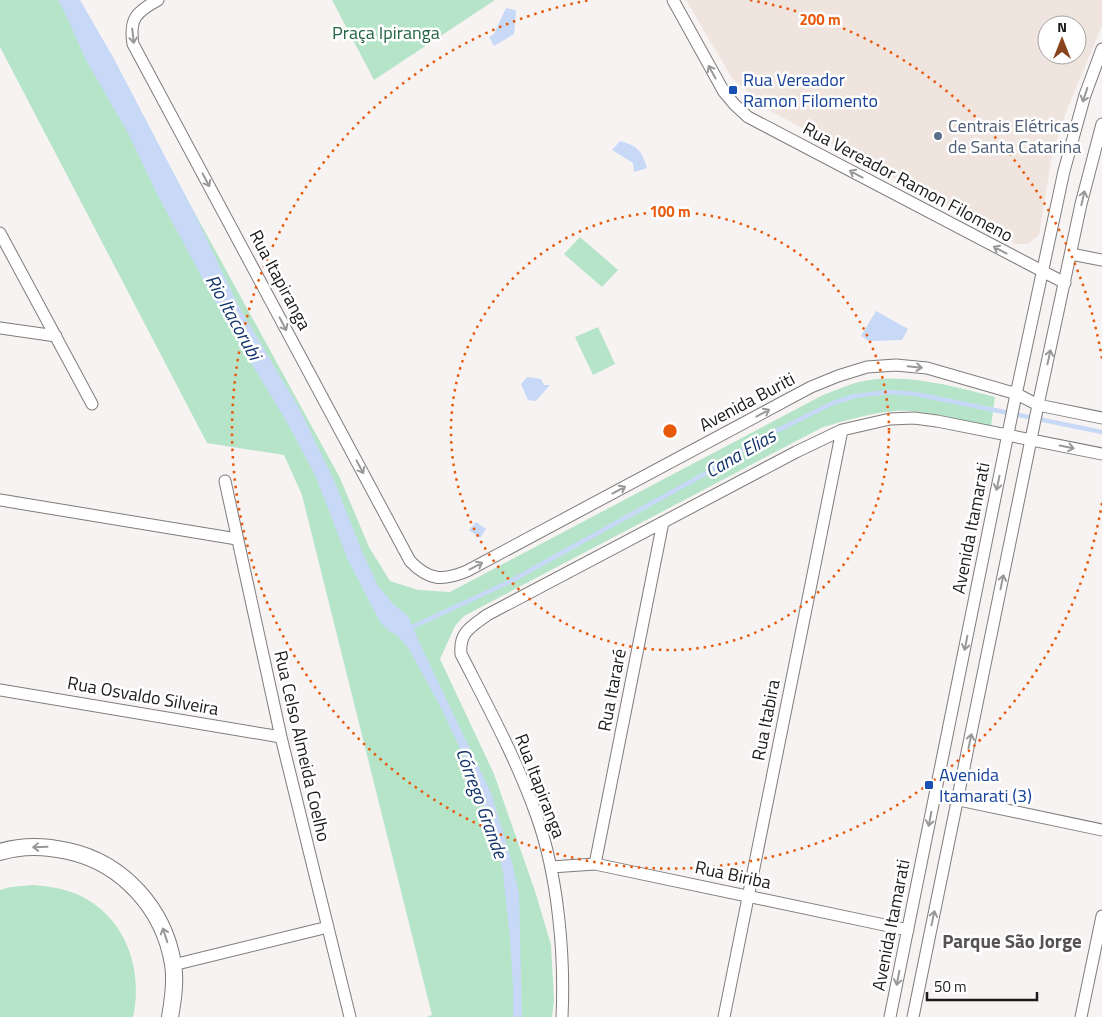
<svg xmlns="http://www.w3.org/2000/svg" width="1102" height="1017" viewBox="0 0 1102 1017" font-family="'Titillium Web',sans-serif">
	<rect width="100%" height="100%" fill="#f7f3f2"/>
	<!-- built -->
	<path fill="#f0e4df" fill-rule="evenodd" d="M 686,0 L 1102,0 L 1102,26 L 1066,112 L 1051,161 L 1039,235 L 1028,244 L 1015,244 L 767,109 L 732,78 ZM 1047,25 L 1077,25 L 1077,55 L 1047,55 Z"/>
	<!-- green -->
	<path fill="#b5e4c9" d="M 0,0 L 78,0 L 340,478 L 369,547 L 390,581 L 418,590 L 450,592 L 823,395 C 834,391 847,385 859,382 C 903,372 952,386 995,397 L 991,426 C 963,421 923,409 895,411 C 871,413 847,420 823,427 L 464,616 L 455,626 L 440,659 L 494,774 L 535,891 L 551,945 L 554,1000 L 552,1017 L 426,1017 L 432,1015 L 302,495 L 284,455 L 207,443 L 0,47 Z
		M 332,0 L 495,0 L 374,80 Z
		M 580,237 L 618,270 L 602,287 L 564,254 Z
		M 598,327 L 615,364 L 593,375 L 575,337 Z
		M 33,885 C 47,886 60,888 74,893 C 124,913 144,967 133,1017 L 0,1017 L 0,890 L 11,887 Z"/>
	<!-- water -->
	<path fill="#c7d9f6" d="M 58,0 L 80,0 L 113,57 L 193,210 L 238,305 L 299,408 L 333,478 L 362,551 L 378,586 L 394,605 L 408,616 L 421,646 L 492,795 L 513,866 L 519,894 L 522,1017 L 513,1017 L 513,987 L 510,939 L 503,873 L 492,828 L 474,778 L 441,708 L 409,649 L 397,635 L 389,631 L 380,622 L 348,560 L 315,475 L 288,424 L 225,320 L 158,196 L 128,133 L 87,62 L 63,9 Z
		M 506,8 L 516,10 L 514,34 L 494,46 L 489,37 L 494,34 Z
		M 620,141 C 637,146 642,150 647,168 L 634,172 L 633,163 L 612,150 Z
		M 876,311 L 908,329 L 902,340 L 869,341 L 861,336 Z
		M 527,377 L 541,379 L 544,385 L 550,385 L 536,401 L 528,400 L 521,384 Z
		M 476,522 L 486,529 L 480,538 L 469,530 Z"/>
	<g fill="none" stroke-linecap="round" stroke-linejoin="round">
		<!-- stream -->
		<path stroke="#c7d9f6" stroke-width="4.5" d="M 408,629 L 511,581 L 710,471 L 764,437 L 833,403 L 855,396 L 888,392 L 916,394 L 1102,432"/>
		<!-- street casing -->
		<g stroke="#807c7b" stroke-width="13">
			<path id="street" d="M 158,0 C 136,12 129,19 133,44 L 410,561 C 429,581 443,581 467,571 L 811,387 L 838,376 L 867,367 L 896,365 L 927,368 L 1017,394 L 1038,405 L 1102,418
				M 673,0 L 724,92 L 735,105 L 748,117 L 1065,283
				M 0,233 L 92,404
				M 1071,254 L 1102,260
				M 0,328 L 56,336
				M 225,481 L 281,737 L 350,1017
				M 0,500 L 237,539
				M 0,690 L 281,737
				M 935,795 L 1102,830
				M 595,864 L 663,522
				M 551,867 L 595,864 L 908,930
				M 173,965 L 328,927
				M 562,1017 C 565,955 558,876 537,817 C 517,760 488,707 461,654 C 459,632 471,627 487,615 L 796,452 L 842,430 L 890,419 L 914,418 L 937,421 L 1102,454
				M 724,1017 L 842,430
				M 890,1017 L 1014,404 L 1064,171 L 1085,95 L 1102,49
				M 913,1017 L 1038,405 L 1081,204 L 1102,124
				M 1081,1017 L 1102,916"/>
		</g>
		<!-- secondary casing -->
		<g stroke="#807c7b" stroke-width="18">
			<path id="secondary" d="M 0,852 C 22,845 46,846 68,851 C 123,863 164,909 173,964 C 176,981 173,1000 170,1017"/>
		</g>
		<!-- street -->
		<use href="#street" stroke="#fff" stroke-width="11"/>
		<!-- secondary -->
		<use href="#secondary" stroke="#fff" stroke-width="16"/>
	</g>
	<!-- one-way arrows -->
	<defs><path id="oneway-shaft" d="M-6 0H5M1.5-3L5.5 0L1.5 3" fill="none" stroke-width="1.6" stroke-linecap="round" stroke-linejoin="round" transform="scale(1.25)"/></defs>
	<g stroke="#999898">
		<use href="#oneway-shaft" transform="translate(133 36) rotate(84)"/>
		<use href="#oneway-shaft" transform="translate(712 72) rotate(-119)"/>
		<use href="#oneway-shaft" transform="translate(1085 95) rotate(108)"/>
		<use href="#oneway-shaft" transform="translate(856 174) rotate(-152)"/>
		<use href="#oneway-shaft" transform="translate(206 180) rotate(62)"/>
		<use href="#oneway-shaft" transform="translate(1083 198) rotate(-77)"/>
		<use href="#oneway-shaft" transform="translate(1000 250) rotate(-152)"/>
		<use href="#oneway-shaft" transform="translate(283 324) rotate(62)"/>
		<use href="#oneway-shaft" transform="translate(1049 357) rotate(-78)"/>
		<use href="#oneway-shaft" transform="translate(915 367) rotate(6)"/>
		<use href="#oneway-shaft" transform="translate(763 413) rotate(-28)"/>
		<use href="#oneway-shaft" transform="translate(1067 447) rotate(11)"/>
		<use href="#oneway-shaft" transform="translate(360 467) rotate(62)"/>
		<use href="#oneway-shaft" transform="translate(998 483) rotate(102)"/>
		<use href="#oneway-shaft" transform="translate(619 490) rotate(-28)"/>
		<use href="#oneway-shaft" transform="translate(476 566) rotate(-28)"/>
		<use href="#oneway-shaft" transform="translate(1002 582) rotate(-78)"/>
		<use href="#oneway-shaft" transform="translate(966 643) rotate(101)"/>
		<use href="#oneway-shaft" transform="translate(970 741) rotate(-78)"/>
		<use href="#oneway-shaft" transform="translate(930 819) rotate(101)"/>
		<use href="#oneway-shaft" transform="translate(40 847) rotate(178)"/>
		<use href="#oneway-shaft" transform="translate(933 918) rotate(-78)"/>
		<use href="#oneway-shaft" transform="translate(165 935) rotate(-108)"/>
		<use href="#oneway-shaft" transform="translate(898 978) rotate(101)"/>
	</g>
	<!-- distance rings -->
	<g fill="none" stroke="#e8590c" stroke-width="2.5" stroke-dasharray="2.5 5">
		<circle cx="670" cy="431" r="219"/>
		<path d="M1102 503A438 438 0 1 1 590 0M750 0A438 438 0 0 1 1102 359"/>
	</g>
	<!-- markers -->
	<g fill="#1a4fb4" stroke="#fff" stroke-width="2">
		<rect x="728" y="85" width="10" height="10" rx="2.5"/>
		<rect x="924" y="780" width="10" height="10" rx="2.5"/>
	</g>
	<circle fill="#5c6f8a" stroke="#fff" stroke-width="2" cx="938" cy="136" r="5"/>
	<g text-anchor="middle" stroke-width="5" stroke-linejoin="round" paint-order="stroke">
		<!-- park labels -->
		<g font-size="18" fill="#226243" stroke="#fff">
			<text x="386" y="39">Praça Ipiranga</text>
		</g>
		<!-- transit labels -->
		<g font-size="18" fill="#164399" stroke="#fff" text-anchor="start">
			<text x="743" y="86">Rua Vereador<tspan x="743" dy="21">Ramon Filomento</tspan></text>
			<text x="939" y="781">Avenida<tspan x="939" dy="21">Itamarati (3)</tspan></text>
		</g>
		<!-- service labels -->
		<g font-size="18" fill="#4e5e75" stroke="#fff" text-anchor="start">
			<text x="948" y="132">Centrais Elétricas<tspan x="948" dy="21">de Santa Catarina</tspan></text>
		</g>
		<!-- street labels -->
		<g font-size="18" fill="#1c1a1a" stroke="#fff">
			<text transform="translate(908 182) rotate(28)" y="6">Rua Vereador Ramon Filomeno</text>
			<text transform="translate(280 280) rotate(62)" y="6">Rua Itapiranga</text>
			<text transform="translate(747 402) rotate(-28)" y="6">Avenida Buriti</text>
			<text transform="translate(971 528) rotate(-79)" y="6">Avenida Itamarati</text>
			<text transform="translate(612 690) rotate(-79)" y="6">Rua Itararé</text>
			<text transform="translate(143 696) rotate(10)" y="6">Rua Osvaldo Silveira</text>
			<text transform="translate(766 720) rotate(-79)" y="6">Rua Itabira</text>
			<text transform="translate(302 746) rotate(77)" y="6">Rua Celso Almeida Coelho</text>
			<text transform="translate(540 786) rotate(69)" y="6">Rua Itapiranga</text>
			<text transform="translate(733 875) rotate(12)" y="6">Rua Biriba</text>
			<text transform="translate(891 925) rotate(-79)" y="6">Avenida Itamarati</text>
		</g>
		<!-- water labels -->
		<g font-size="19" font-style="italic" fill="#13356c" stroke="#fff">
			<text transform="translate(234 317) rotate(61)" y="7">Rio Itacorubi</text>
			<text transform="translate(740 453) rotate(-30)" y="7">Cana Elias</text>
			<text transform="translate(482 803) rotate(70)" y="7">Córrego Grande</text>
		</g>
		<!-- neighbourhood labels -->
		<g font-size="19" font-weight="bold" fill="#555251" stroke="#fff">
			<text x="1012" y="948">Parque São Jorge</text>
		</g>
	</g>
	<circle cx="670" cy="431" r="8" fill="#e8590c" stroke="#fff" stroke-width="2.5"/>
	<g font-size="15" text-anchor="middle" font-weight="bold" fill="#e8590c" stroke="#fff" stroke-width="5" stroke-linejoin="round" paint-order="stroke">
		<text x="820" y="25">200 m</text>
		<text x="670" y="217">100 m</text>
	</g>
	<!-- north arrow -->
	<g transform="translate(1062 40)"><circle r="24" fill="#ffffff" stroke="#a4a3a3"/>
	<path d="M0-4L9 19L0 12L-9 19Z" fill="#88421c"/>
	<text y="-8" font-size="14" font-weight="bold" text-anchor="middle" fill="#1c1a1a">N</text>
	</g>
	<!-- scale -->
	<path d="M927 992v8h110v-8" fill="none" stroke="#1c1a1a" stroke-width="2.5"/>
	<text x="934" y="992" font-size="15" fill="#1c1a1a" stroke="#ffffff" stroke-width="4" paint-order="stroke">50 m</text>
</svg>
